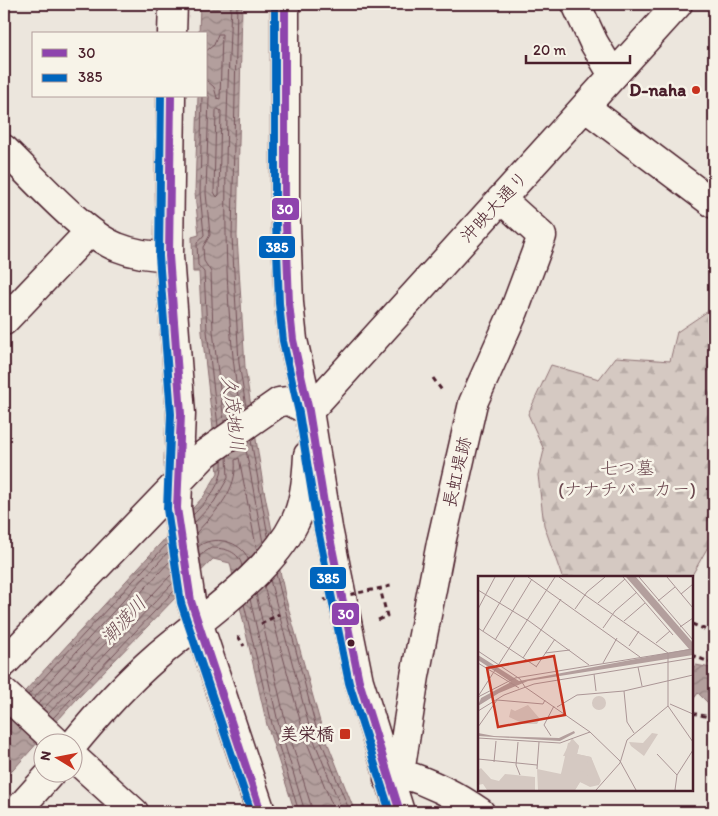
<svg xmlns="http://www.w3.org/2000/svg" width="718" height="816" viewBox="0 0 718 816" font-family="Itim,'Klee One',sans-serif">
	<defs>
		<pattern id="forest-firs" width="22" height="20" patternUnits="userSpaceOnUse" patternTransform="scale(1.25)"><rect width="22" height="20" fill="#d5c9c2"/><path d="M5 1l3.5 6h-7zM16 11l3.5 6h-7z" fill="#b8aca7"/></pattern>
		<pattern id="water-waves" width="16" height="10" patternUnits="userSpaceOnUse" patternTransform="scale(1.25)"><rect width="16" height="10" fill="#b39f9d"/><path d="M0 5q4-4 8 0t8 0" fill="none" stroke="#948180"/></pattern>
	</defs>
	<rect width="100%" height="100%" fill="#ece6dd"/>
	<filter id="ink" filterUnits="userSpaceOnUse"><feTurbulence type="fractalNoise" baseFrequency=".02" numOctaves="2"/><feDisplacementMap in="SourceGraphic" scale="10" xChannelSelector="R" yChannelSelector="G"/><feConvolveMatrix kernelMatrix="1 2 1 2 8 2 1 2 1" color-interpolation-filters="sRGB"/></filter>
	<g filter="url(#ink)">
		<!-- forest -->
		<path fill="url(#forest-firs)" stroke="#907476" d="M 714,307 L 714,536 L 691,577 L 562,577 L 544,525 L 538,475 L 544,450 L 528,414 L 551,365 L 599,379 L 616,357 L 670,361 L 677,332 Z"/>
		<!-- water -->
		<path fill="url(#water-waves)" stroke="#896c6f" d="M 200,4 L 242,4 L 237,236 L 245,367 L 263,485 L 285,596 L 322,729 L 355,812 L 295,812 L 267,725 L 230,563 L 213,559 L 76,700 L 4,780 L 4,714 L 204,496 L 218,473 L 202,332 L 199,272 L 193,272 L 192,237 L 199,235 L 195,193 L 198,96 L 206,96 L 206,34 L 199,34 Z
			M 696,665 L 711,668 L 714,673 L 714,709 L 698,693 L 692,701 L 692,668 Z"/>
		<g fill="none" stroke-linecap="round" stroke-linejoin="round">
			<!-- shore -->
			<path stroke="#745259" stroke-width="1" d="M 231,4 C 226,139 219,277 240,411
				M 237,4 L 232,236 L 239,363 L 246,407
				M 206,51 L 214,45 L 218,34 L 222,34 L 220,99 L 217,98 L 214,87 L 206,80
				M 206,90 L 209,97 L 206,193 L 210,235 L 203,247 L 204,261 L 211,272 L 213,331 L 224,422
				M 202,96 L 200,193 L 204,235 L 197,243 L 198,265 L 204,272 L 207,331 L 218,426
				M 218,109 L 221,111 L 219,195 L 217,197 L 214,192 L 216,111 Z
				M 251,440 L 268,536
				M 245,444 L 263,543
				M 193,515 C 208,500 224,483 222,460
				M 194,523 L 214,502 L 228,478 L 227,456
				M 196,533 C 216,511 238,491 235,460 L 239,458 L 257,551
				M 198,547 C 212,534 242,541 248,559
				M 199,556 L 211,548 C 225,548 239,551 242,566
				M 276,574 L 317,731 L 350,812
				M 270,580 L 311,733 L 343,812
				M 264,586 L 304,735 L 335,812
				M 256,594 L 285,720 L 313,812
				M 250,599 L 278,722 L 305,812
				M 244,604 L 272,724 L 299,812
				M 28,695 L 167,544
				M 33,699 L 168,552
				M 38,704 L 170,561
				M 43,709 L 172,574
				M 48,714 L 173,583
				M 53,718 L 174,591"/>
			<!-- minor casing -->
			<g stroke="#4a1f2b" stroke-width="31">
				<path id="minor" d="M 285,4 L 285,198 L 289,303 L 293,340 L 309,411 L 328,528 L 359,681 L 400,812
					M 576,4 L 594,43 L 613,75
					M 172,34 L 173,4
					M 171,96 L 169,256 L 181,414 L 177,508 L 191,601 L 261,812
					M 585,107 L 714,204
					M 4,149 C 32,176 83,234 117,247 C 134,254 150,256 169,256
					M 4,321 L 90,231
					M 309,411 L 678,4
					M 4,663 L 206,453 L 279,402 L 289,401 L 309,411
					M 4,693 L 59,744
					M 72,746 C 98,714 126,683 156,657 C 200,619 269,575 295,522 C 305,502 307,476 308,455
					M 72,756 L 134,812
					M 400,773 L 415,676 L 441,543 L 473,403 L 514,311 L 542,236 L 501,199
					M 388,779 L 400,773 C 429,782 456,795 480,812
					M 16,812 L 50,774"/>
			</g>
			<!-- path -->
			<path stroke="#4a1f2b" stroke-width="3" stroke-dasharray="5 4" stroke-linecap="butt" d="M 433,378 L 443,392
				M 378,620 L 387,616 L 380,588
				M 261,624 L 279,614
				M 692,624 L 714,633
				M 238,636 L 244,646
				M 692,657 L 694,656 L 714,664
				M 692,713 L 713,718"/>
			<!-- minor -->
			<use href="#minor" stroke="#f7f3e8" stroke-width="28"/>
			<!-- path-bridge -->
			<path stroke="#4a1f2b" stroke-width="3" stroke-dasharray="5 4" stroke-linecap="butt" d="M 324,600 L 391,586"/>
			<!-- bus-1 casing -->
			<g stroke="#f7f3e8" stroke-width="11">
				<path id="bus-1" d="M 285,4 L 285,198 L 289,303 L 293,340 L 309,411 L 328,528 L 359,681 L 400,812
					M 171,96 L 169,256 L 181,414 L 177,508 L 191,601 L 261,812"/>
			</g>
			<!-- bus-2 casing -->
			<g stroke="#f7f3e8" stroke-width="11">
				<path id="bus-2" d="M 275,4 L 275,198 L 279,303 L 283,341 L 299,413 L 318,530 L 349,683 L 390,812
					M 161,96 L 159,256 L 171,414 L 167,509 L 181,603 L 251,812"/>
			</g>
			<!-- bus-1 -->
			<use href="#bus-1" stroke="#8e44ad" stroke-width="8"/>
			<!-- bus-2 -->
			<use href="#bus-2" stroke="#0065bd" stroke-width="8"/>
		</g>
	</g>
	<!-- markers -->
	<g fill="#c8321e" stroke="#f7f3e8" stroke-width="2">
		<circle cx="696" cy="90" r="5"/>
		<rect x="339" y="728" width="12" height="12" rx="2.5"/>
	</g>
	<circle fill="#4a1f2b" stroke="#f7f3e8" stroke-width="2" cx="351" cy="643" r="4.5"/>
	<g text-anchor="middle" stroke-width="5" stroke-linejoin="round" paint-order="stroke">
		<!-- poi labels -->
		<g font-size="18" font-weight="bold" fill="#4a1f2b" stroke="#f7f3e8" text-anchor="end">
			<text x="686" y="96">D-naha</text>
			<text x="334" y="740">美栄橋</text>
		</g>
		<!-- street labels -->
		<g font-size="18" fill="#4a1f2b" stroke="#f7f3e8">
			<text transform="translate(494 207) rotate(-47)" y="6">沖映大通り</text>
			<text transform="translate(457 472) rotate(-77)" y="6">長虹堤跡</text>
		</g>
		<!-- park labels -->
		<g font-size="18" fill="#6d4a51" stroke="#f7f3e8">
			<text x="627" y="474">七つ墓<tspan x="627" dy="21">(ナナチバーカー)</tspan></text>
		</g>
		<!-- water labels -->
		<g font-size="19" font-style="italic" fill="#6f4c53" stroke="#f7f3e8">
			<text transform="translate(234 413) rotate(83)" y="7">久茂地川</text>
			<text transform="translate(123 620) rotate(-47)" y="7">潮渡川</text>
		</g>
	</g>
	<!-- overview -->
	<g transform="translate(478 576)">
		<rect width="215" height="215" fill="#ece6dd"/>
		<path d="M 96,165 L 101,170 L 99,178 L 113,181 L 123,205 L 121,209 L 112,211 L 102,206 L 97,214 L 60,214 L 59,193 L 83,198 L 90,167 ZM 3,192 L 13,203 L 21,205 L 27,198 L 57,201 L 57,214 L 9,214 L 5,208 L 0,209 L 0,194 Z" fill="#d5c9c2"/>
		<path d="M114 127a7 7 0 1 1 14 0a7 7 0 1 1-14 0ZM 50,129 L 62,143 L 59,148 L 46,148 L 31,141 L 33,133 L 37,135 ZM 174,157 L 180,158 L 166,180 L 153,170 L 151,166 L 165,167 ZM 94,162 L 101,170 L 99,178 L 113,181 L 119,198 L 107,200 L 111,193 L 109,181 L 85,180 ZM 103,188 L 107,191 L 102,195 L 106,196 L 105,201 L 117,210 L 102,206 L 97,214 L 90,214 L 82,206 L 81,200 L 85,195 L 95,195 Z" fill="#d5c9c2"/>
		<path d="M 148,1 L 158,1 L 215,67 L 215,79 L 50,105 L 21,117 L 0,130 L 3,122 L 33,106 L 0,84 L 0,79 L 41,105 L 211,73 ZM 96,155 L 97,157 L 82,165 L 0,160 L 0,157 L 16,160 L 81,162 Z" fill="#b39f9d"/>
		<path fill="none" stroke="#ab9696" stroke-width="1" d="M 50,1 L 162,81M 81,1 L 190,77 L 190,130 L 215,166M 145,1 L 195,59M 161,1 L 215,64M 189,1 L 215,32M 0,14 L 51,45 L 111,89M 203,18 L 215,8M 180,25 L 197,11M 120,27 L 147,3M 0,33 L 17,1M 97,33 L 109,16 L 127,1M 146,45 L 167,27M 202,51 L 215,42M 0,52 L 59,91M 125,52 L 137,35 L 159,16M 5,55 L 37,1M 17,64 L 54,3M 178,67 L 192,55M 151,70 L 161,55M 0,75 L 42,103 L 47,111M 67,77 L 92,74M 45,82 L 83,23M 0,87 L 41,112M 125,87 L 139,62M 58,91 L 77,63M 160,91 L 164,110M 116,98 L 118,115M 47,111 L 112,156 L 142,185 L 158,214M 146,115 L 149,146 L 156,157M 1,119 L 77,1M 0,121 L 37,102 L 215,73M 19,124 L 65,128 L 67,124M 192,128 L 215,138M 79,131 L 99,119 L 146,115 L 215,99M 0,135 L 26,119 L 56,108 L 215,82M 0,151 L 19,124M 73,160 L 66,149 L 76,130M 0,162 L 82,167 L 112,156M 40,166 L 38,189 L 42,199M 179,178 L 199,199M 0,183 L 59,189M 16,186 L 18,165M 59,193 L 61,166M 118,214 L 142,187 L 149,164 L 190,130M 197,214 L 199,199 L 215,174"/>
		<path fill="#c8321e" fill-opacity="0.15" stroke="#c8321e" stroke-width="2.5" d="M 76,80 L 87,139 L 20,151 L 9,92 Z"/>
		<rect width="215" height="215" fill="none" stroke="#4a1f2b" stroke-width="2.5"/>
	</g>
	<g stroke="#f7f3e8" stroke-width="2">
		<rect x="271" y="197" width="29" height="24" rx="5" fill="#8e44ad"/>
		<rect x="258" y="235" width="38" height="24" rx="5" fill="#0065bd"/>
		<rect x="309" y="566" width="38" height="24" rx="5" fill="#0065bd"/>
		<rect x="331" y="602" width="29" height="24" rx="5" fill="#8e44ad"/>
	</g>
	<g font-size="14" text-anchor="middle" font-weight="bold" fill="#fff">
		<text x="285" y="214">30</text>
		<text x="277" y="252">385</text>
		<text x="328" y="583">385</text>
		<text x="346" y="619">30</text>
	</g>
	<!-- margin -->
	<rect width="718" height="816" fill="none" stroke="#f7f3e8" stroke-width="20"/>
	<rect x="10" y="10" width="698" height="796" fill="none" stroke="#4a1f2b" stroke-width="2" filter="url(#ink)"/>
	<!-- legend -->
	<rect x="32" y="32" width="175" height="65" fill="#f7f3e8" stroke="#b29e9c"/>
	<rect x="42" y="49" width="25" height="8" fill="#8e44ad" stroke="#b29e9c"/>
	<text x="78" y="58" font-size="15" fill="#4a1f2b">30</text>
	<rect x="42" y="74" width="25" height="8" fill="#0065bd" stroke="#b29e9c"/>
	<text x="78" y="82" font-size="15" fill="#4a1f2b">385</text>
	<!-- north arrow -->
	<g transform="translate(58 758) rotate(280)"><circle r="24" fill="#f7f3e8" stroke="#b29e9c"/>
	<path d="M0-4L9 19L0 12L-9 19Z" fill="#c8321e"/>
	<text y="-8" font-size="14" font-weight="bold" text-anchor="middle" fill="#4a1f2b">N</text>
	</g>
	<!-- scale -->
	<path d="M526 55v8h104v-8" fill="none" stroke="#4a1f2b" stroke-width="2.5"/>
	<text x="533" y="55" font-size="15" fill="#4a1f2b" stroke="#f7f3e8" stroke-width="4" paint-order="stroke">20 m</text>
</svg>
